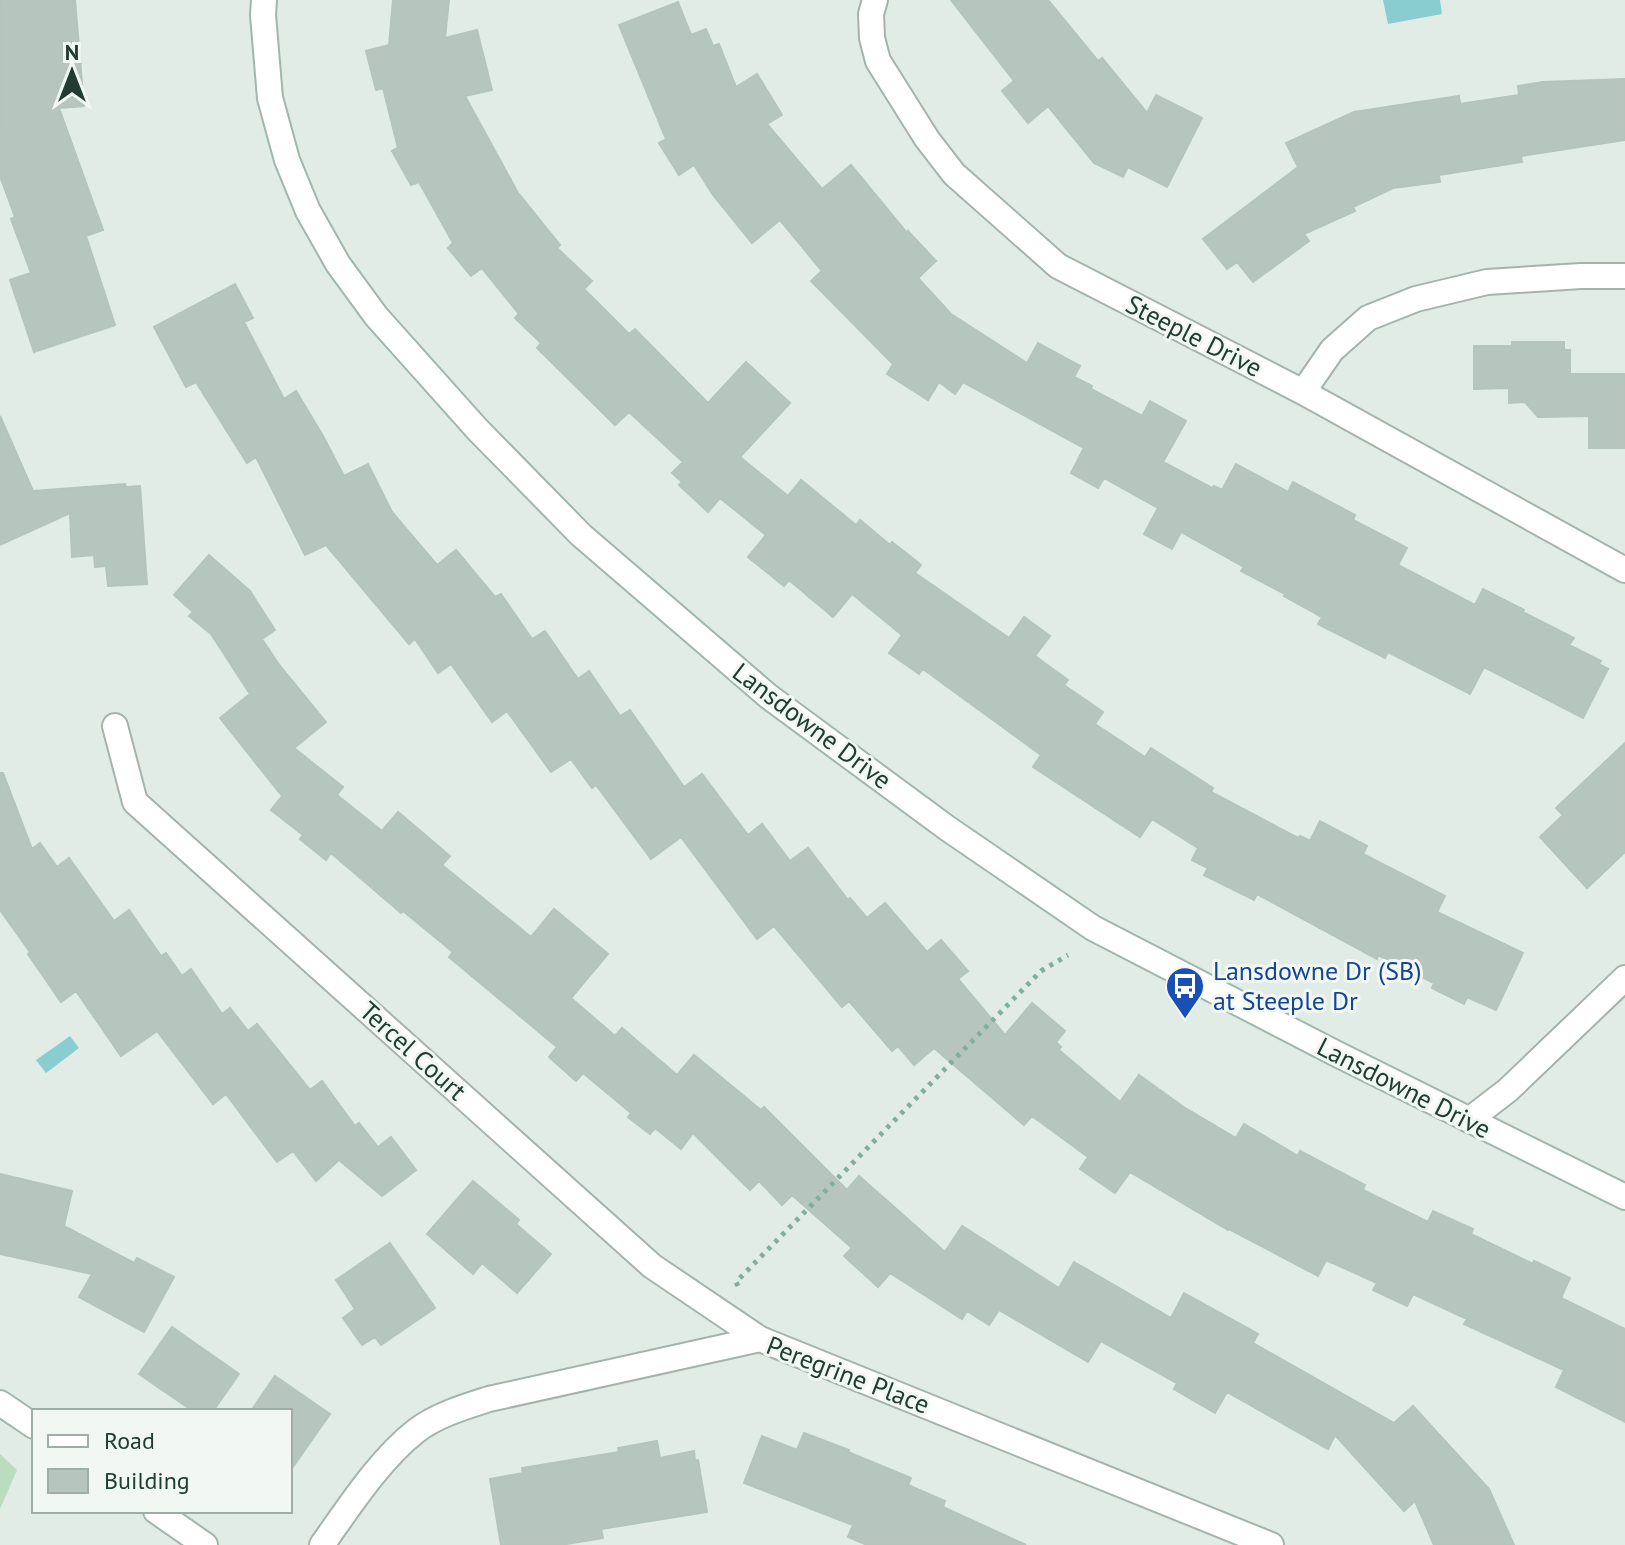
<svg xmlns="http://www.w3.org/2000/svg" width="1625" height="1545" viewBox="0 0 1625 1545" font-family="'PT Sans',sans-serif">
	<rect width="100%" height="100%" fill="#e1ece6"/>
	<!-- green -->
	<path fill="#baddc0" d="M 0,1454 L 17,1470 L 0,1509 Z"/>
	<!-- water -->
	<path fill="#89cdd1" d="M 1383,0 L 1440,0 L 1442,14 L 1388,24 Z
		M 70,1036 L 79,1048 L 46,1073 L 36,1060 Z"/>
	<!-- building -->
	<path fill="#b6c6bf" stroke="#b3c5bc" stroke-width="2" d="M 1,0 L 75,0 L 84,106 L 59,108 L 103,230 L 86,236 L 115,325 L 34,352 L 10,280 L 31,273 L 11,219 L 15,217 L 0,176 Z
		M 393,0 L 449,0 L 445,38 L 477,30 L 492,90 L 465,96 L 518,193 L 560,245 L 557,248 L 592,281 L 584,289 L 629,334 L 635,329 L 708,403 L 746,362 L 790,403 L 740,457 L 788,496 L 801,480 L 856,525 L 860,520 L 890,545 L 892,542 L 921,565 L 915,573 L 1009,638 L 1024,617 L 1050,636 L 1035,656 L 1068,680 L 1064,685 L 1103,712 L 1095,724 L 1145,757 L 1151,748 L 1213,788 L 1211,792 L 1298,838 L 1300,836 L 1310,841 L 1320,821 L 1367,846 L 1363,854 L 1445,896 L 1437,912 L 1523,953 L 1496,1010 L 1467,997 L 1464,1004 L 1432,988 L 1434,983 L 1378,955 L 1377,959 L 1257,894 L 1254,900 L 1204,875 L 1208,868 L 1192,860 L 1198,848 L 1152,819 L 1140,837 L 1033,767 L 1041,755 L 923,669 L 919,674 L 889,653 L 902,635 L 852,594 L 833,617 L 789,580 L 784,586 L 748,557 L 766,535 L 720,498 L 708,512 L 679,485 L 682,482 L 672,473 L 683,462 L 629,412 L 615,425 L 537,348 L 541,343 L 515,318 L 519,314 L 482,268 L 471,276 L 448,248 L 453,243 L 419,182 L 411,185 L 392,151 L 398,148 L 383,88 L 376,90 L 366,51 L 389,45 Z
		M 951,0 L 1048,0 L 1098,61 L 1102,58 L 1147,113 L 1156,95 L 1202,118 L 1167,187 L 1128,167 L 1123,177 L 1094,163 L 1048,106 L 1028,123 L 1002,91 L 1014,81 Z
		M 678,2 L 691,35 L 706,29 L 713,46 L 719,44 L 736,87 L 757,74 L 782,115 L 767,124 L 822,189 L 851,165 L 907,233 L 908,231 L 936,261 L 918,278 L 951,314 L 1027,363 L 1038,343 L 1080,366 L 1074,377 L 1092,386 L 1091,389 L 1142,416 L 1150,401 L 1186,421 L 1163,462 L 1212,488 L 1214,486 L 1222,490 L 1236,464 L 1288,492 L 1293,482 L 1355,515 L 1353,520 L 1407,548 L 1398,565 L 1475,605 L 1483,589 L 1524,610 L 1523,612 L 1574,638 L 1569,645 L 1601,661 L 1599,664 L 1608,669 L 1583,718 L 1484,667 L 1470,694 L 1388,652 L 1385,658 L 1318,624 L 1322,617 L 1284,596 L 1285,594 L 1241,571 L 1244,567 L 1181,532 L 1172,549 L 1144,534 L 1158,508 L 1104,478 L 1098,488 L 1071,473 L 1084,448 L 963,382 L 955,394 L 939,382 L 928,400 L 887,374 L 893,364 L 811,281 L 822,271 L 780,220 L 752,243 L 713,195 L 694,165 L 679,175 L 659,143 L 666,139 L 619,25 Z
		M 1625,79 L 1625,140 L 1521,156 L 1522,162 L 1439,175 L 1440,182 L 1393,188 L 1353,207 L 1355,211 L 1304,234 L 1309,241 L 1253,282 L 1237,262 L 1227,269 L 1203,239 L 1298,167 L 1286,143 L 1354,112 L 1459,96 L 1460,104 L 1519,95 L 1518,86 L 1543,82 Z
		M 235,284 L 253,318 L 244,322 L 284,399 L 296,391 L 323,436 L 344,476 L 368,464 L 392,512 L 437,565 L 456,550 L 495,597 L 501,594 L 532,639 L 545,631 L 578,679 L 589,671 L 620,716 L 630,710 L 684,787 L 702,774 L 748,835 L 762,824 L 790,861 L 808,848 L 848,900 L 850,898 L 867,918 L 885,903 L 927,952 L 941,940 L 968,971 L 958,979 L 1005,1035 L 1032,1003 L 1065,1031 L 1056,1042 L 1061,1047 L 1059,1050 L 1120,1102 L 1139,1075 L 1182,1106 L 1236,1138 L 1244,1124 L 1298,1156 L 1300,1151 L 1365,1185 L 1363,1190 L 1428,1222 L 1433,1211 L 1473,1229 L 1471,1234 L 1533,1264 L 1534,1261 L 1570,1278 L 1561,1298 L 1625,1329 L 1625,1422 L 1556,1387 L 1564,1370 L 1464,1324 L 1467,1319 L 1413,1294 L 1407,1306 L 1373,1290 L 1377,1283 L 1326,1260 L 1318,1276 L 1229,1229 L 1228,1230 L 1130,1172 L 1115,1193 L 1080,1169 L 1088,1157 L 1032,1116 L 1024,1125 L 934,1048 L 914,1065 L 898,1046 L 892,1051 L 849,1001 L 842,1007 L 774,926 L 757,939 L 681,837 L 651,859 L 596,785 L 592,788 L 571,759 L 551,772 L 507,711 L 492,722 L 451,664 L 438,673 L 415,639 L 409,644 L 326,545 L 305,555 L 256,457 L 247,463 L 196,382 L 186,387 L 154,327 Z
		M 1512,342 L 1564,342 L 1564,350 L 1570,350 L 1570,374 L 1625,374 L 1625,448 L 1589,448 L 1589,416 L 1538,417 L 1525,402 L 1509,403 L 1509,388 L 1474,389 L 1474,346 L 1512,346 Z
		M 0,416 L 33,491 L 125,484 L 126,487 L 140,486 L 147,584 L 108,586 L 106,566 L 95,567 L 94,555 L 72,557 L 70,513 L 0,545 Z
		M 209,555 L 250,591 L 275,630 L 262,639 L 280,666 L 326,722 L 294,748 L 343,787 L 337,795 L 382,831 L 398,812 L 450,856 L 442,865 L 531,937 L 554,909 L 608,954 L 571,998 L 615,1036 L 622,1028 L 677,1075 L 694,1055 L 761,1110 L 764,1107 L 847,1190 L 859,1176 L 945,1252 L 962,1226 L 1059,1288 L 1074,1262 L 1171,1318 L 1184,1293 L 1258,1334 L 1253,1343 L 1394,1423 L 1413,1406 L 1489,1489 L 1514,1545 L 1434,1545 L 1415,1501 L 1404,1511 L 1335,1435 L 1328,1449 L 1227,1392 L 1215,1413 L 1174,1389 L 1177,1383 L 1101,1341 L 1088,1362 L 999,1310 L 989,1325 L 967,1311 L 962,1319 L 890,1273 L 878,1287 L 844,1256 L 852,1248 L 792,1195 L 782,1205 L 759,1181 L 750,1190 L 693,1133 L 681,1149 L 655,1128 L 650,1134 L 628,1117 L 631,1113 L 583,1073 L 576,1081 L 549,1057 L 557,1047 L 449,957 L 453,952 L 403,911 L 401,913 L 331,853 L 326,860 L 300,839 L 303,835 L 271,810 L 282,796 L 220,718 L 250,694 L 211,634 L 189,616 L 193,612 L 174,595 Z
		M 1625,743 L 1625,852 L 1587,888 L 1540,837 L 1563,815 L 1556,808 Z
		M 0,773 L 3,773 L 32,849 L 40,843 L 57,867 L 69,858 L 114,921 L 129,910 L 161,956 L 166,953 L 182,976 L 191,969 L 222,1014 L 230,1008 L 248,1031 L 257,1024 L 310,1090 L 322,1081 L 355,1126 L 359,1123 L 378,1147 L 391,1137 L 416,1170 L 382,1196 L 339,1160 L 316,1181 L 293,1151 L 277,1162 L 226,1094 L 213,1104 L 157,1031 L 121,1056 L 76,991 L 61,1002 L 28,954 L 30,952 L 0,910 Z
		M 0,1174 L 72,1191 L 64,1226 L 134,1263 L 137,1258 L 174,1277 L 144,1332 L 79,1297 L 92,1274 L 0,1254 Z
		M 473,1181 L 519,1220 L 516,1224 L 551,1254 L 517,1293 L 482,1263 L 473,1274 L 427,1234 Z
		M 390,1243 L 435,1308 L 381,1345 L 375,1337 L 362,1345 L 343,1318 L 355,1309 L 336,1280 Z
		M 172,1327 L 239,1374 L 213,1411 L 193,1411 L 139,1374 Z
		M 275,1376 L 330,1414 L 290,1471 L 290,1411 L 251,1411 Z
		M 804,1433 L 849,1450 L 848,1452 L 911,1478 L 908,1485 L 945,1501 L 943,1507 L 1026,1545 L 867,1545 L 848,1537 L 853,1525 L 744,1483 L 762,1436 L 797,1450 Z
		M 657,1441 L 660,1458 L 694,1451 L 695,1461 L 698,1460 L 707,1512 L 601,1529 L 603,1538 L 561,1545 L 501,1545 L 490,1479 L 523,1473 L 522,1468 L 619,1452 L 618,1448 Z"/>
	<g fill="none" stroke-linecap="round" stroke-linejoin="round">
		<!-- street casing -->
		<g stroke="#a4b4ad" stroke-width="28">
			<path id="street" d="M 875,0 L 871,14 L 872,38 L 878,61 L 927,139 L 954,174 L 1058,266 L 1303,392 L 1625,570
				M 1303,392 L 1332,350 L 1368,318 L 1416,299 L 1487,282 L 1581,276 L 1625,276
				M 115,726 L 135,802 L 652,1266 L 760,1339 L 1271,1545
				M 1469,1120 L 1508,1090 L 1625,978
				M 322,1545 C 349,1507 380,1459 416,1431 C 437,1415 464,1407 489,1399 L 760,1339"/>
		</g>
		<!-- secondary casing -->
		<g stroke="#9fb7ad" stroke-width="28">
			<path id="secondary" d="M 264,0 L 263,15 L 270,98 L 287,160 L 308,211 L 338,264 L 376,316 L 477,429 L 581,535 L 768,696 L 947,828 L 1093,928 L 1335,1053 L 1625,1197
				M 0,1403 L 34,1426
				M 156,1511 L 205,1545"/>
		</g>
		<!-- path -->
		<path stroke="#81af9d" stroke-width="5" stroke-dasharray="4 6" stroke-linecap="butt" d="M 738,1286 L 736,1282 L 1041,971 L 1068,955"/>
		<!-- street -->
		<use href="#street" stroke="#fff" stroke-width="24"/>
		<!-- secondary -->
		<use href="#secondary" stroke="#fff" stroke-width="24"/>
	</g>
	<!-- icons -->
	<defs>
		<g id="bus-pin" transform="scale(2)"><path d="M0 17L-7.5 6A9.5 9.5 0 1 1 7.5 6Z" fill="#1a4fb4" stroke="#f1f8f4"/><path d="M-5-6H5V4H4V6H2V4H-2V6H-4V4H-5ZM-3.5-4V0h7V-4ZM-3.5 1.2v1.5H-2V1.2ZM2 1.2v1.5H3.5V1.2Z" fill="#fff"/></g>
	</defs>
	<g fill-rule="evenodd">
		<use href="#bus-pin" x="1185" y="986"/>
	</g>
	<g text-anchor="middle" stroke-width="6" stroke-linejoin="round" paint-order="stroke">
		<!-- street labels -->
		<g font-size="26" fill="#213c33" stroke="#f1f8f4">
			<text transform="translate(1194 336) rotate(27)" y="9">Steeple Drive</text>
			<text transform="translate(812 726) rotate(37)" y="9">Lansdowne Drive</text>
			<text transform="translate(413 1051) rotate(42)" y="9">Tercel Court</text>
			<text transform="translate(1404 1088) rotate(27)" y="9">Lansdowne Drive</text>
			<text transform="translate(848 1375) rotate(21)" y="9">Peregrine Place</text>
		</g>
		<!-- transit labels -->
		<g font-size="26" fill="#164399" stroke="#f1f8f4" text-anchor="start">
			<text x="1213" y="980">Lansdowne Dr (SB)<tspan x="1213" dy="30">at Steeple Dr</tspan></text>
		</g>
	</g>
	<!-- legend -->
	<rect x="32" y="1409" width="260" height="104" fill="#f1f8f4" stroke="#9eada7" stroke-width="2"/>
	<rect x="48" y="1435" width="40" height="12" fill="#ffffff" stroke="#9eada7" stroke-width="2"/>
	<text x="104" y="1449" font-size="24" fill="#213c33">Road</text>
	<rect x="48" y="1469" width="40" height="24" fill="#b6c6bf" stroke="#9eada7" stroke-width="2"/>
	<text x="104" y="1489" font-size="24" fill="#213c33">Building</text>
	<!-- north arrow -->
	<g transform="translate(72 72)" stroke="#f1f8f4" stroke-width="6" paint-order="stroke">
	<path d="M0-6L14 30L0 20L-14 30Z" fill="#213c33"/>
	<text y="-12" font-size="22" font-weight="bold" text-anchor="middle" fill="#213c33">N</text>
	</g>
</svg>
